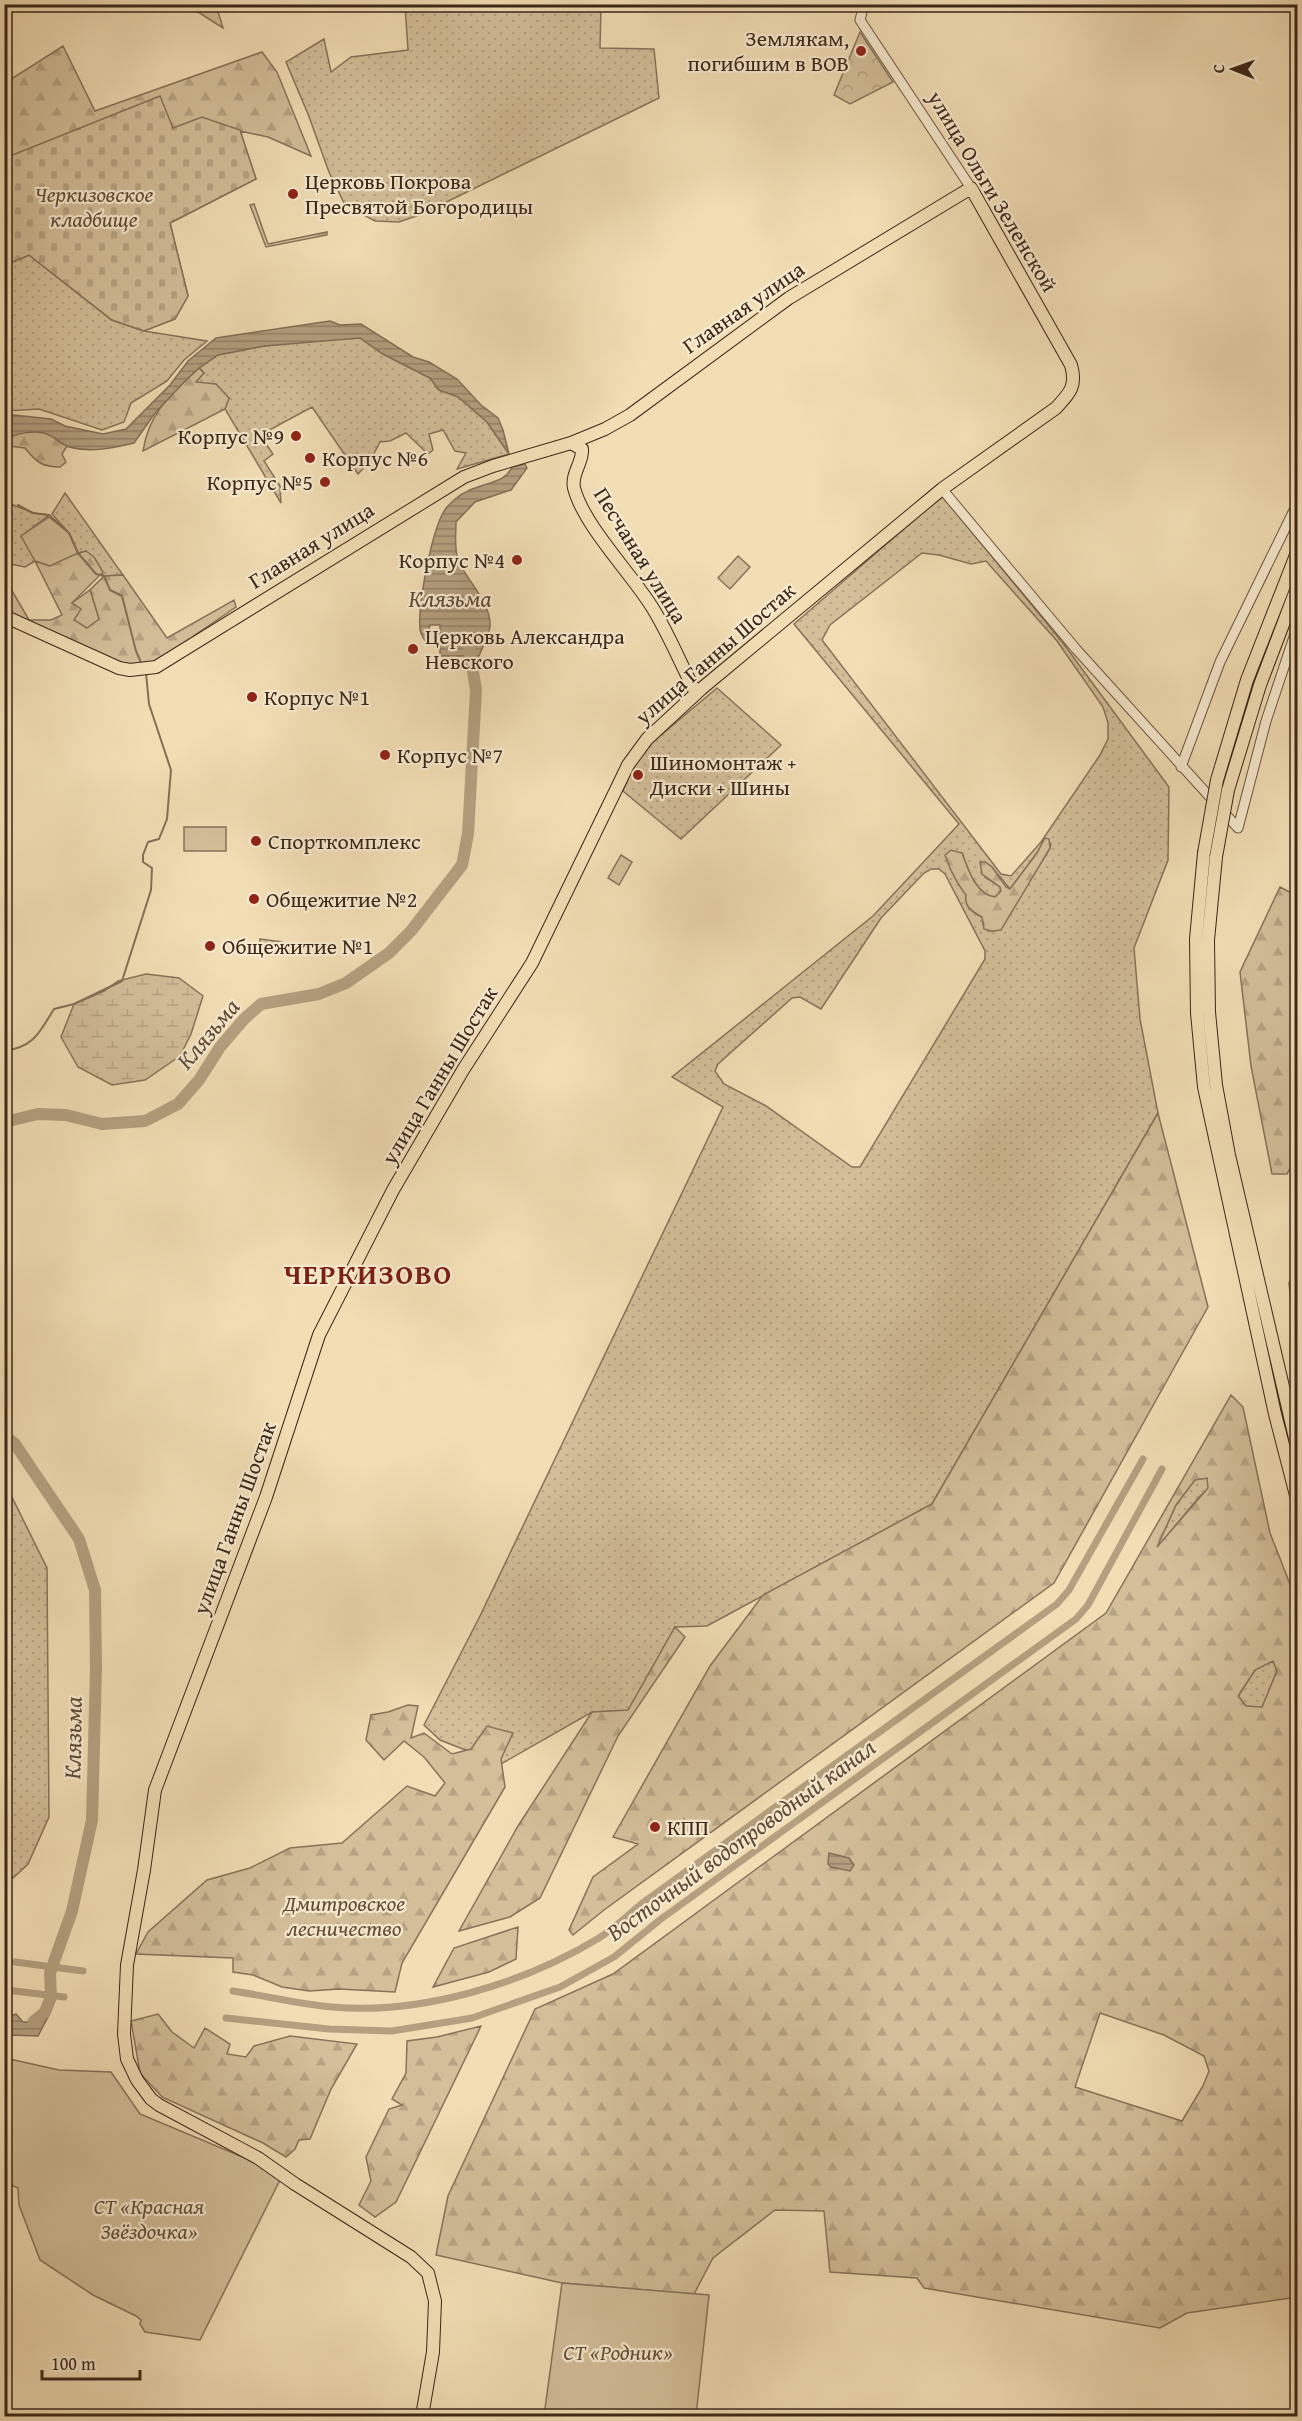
<svg xmlns="http://www.w3.org/2000/svg" width="1302" height="2421" viewBox="0 0 1302 2421" font-family="'Gentium Book Plus',serif">
	<defs>
		<pattern id="grass-dots" width="8" height="8" patternUnits="userSpaceOnUse" patternTransform="scale(1.5)"><rect width="8" height="8" fill="#d3bf9a"/><path d="M2 2h.1M6 6h.1" fill="none" stroke="#b6a484" stroke-width="1.8" stroke-linecap="round"/></pattern>
		<pattern id="forest-firs" width="22" height="20" patternUnits="userSpaceOnUse" patternTransform="scale(1.5)"><rect width="22" height="20" fill="#d3bf9a"/><path d="M5 1l3.5 6h-7zM16 11l3.5 6h-7z" fill="#b6a484"/></pattern>
		<pattern id="wetland-marsh" width="20" height="14" patternUnits="userSpaceOnUse" patternTransform="scale(1.5)"><rect width="20" height="14" fill="#d3bf9a"/><path d="M1 5h8M5 5V1M11 12h8M15 12V8" fill="none" stroke="#b6a484"/></pattern>
		<pattern id="cemetery-stones" width="16" height="16" patternUnits="userSpaceOnUse" patternTransform="scale(1.5)"><rect width="16" height="16" fill="#d3bf9a"/><path d="M2 7V4a2 2 0 0 1 4 0v3zM10 15v-3a2 2 0 0 1 4 0v3z" fill="#b6a484"/></pattern>
		<pattern id="park-crowns" width="20" height="18" patternUnits="userSpaceOnUse" patternTransform="scale(1.5)"><rect width="20" height="18" fill="#d3bf9a"/><path d="M2 6a3 3 0 1 1 6 0M12 15a3 3 0 1 1 6 0" fill="none" stroke="#b6a484"/></pattern>
		<pattern id="water-rules" width="6" height="5" patternUnits="userSpaceOnUse" patternTransform="scale(1.5)"><rect width="6" height="5" fill="#b4a080"/><path d="M0 2.5h6" fill="none" stroke="#948268"/></pattern>
	</defs>
	<rect width="100%" height="100%" fill="#f2deb5"/>
	<filter id="stains"><feTurbulence type="fractalNoise" baseFrequency=".00333" numOctaves="4"/><feColorMatrix values="0 0 0 0 .2 0 0 0 0 .09 0 0 0 0 .02 0 0 0 .5 -.17"/></filter>
	<radialGradient id="worn" r=".72"><stop offset=".6" stop-color="#630" stop-opacity="0"/><stop offset="1" stop-color="#630" stop-opacity=".3"/></radialGradient>
	<!-- grass -->
	<path fill="url(#grass-dots)" stroke="#87735a" stroke-width="1.5" fill-rule="evenodd" d="M 405,5 L 601,5 L 600,48 L 654,49 L 659,98 L 422,214 L 399,222 L 375,221 L 345,205 L 329,172 L 308,114 L 286,62 L 324,39 L 331,72 L 351,57 L 408,50 Z
		M 29,255 L 112,320 L 144,331 L 207,341 L 184,360 L 167,381 L 131,403 L 124,422 L 102,430 L 39,409 L 5,411 L 5,265 Z
		M 342,338 L 360,338 L 383,354 L 430,378 L 439,390 L 458,396 L 487,422 L 509,454 L 457,469 L 466,453 L 455,451 L 443,430 L 429,434 L 433,450 L 428,454 L 406,433 L 390,441 L 380,442 L 370,461 L 358,474 L 312,407 L 260,435 L 273,454 L 264,461 L 280,486 L 281,503 L 225,409 L 229,398 L 195,382 L 204,373 L 199,368 L 218,355 L 264,346 Z
		M 65,493 L 123,575 L 104,576 L 86,551 L 78,553 L 69,533 L 52,514 Z
		M 942,496 L 1063,643 L 1169,787 L 1168,860 L 1134,948 L 1140,1019 L 1158,1113 L 932,1504 L 707,1626 L 675,1627 L 628,1711 L 592,1712 L 501,1764 L 440,1740 L 424,1725 L 480,1616 L 723,1107 L 672,1077 L 873,916 L 959,824 L 794,624 ZM 922,553 L 939,555 L 971,564 L 986,561 L 1057,641 L 1103,707 L 1108,723 L 1108,739 L 1100,755 L 1041,842 L 1011,876 L 1001,874 L 822,640 L 830,625 ZM 1045,838 L 1051,844 L 1050,848 L 1000,930 L 988,931 L 983,925 L 982,917 C 973,913 964,906 966,895 L 950,866 L 962,853 C 968,869 976,895 995,897 L 1001,891 L 1000,887 L 985,877 L 985,862 L 992,867 L 1010,889 L 1037,853 ZM 931,869 L 939,869 L 945,874 L 985,951 L 985,959 L 860,1167 L 852,1167 L 766,1106 L 724,1084 L 715,1071 L 718,1064 L 792,998 L 800,997 L 821,1009 L 881,918 L 924,873 Z
		M 4,501 L 33,513 L 49,515 L 22,536 L 35,561 L 25,567 L 11,564 L 5,554 Z
		M 717,688 L 781,745 L 681,839 L 623,791 L 632,768 L 648,746 Z
		M 1207,1478 L 1209,1488 L 1199,1497 L 1156,1549 L 1176,1505 L 1195,1479 Z
		M 5,1483 L 47,1568 L 49,1817 L 28,1864 L 13,1878 L 4,1874 Z
		M 1273,1661 L 1277,1671 L 1262,1708 L 1246,1706 L 1238,1696 L 1256,1669 Z"/>
	<!-- forest -->
	<path fill="url(#forest-firs)" stroke="#87735a" stroke-width="1.5" fill-rule="evenodd" d="M 63,46 L 95,111 L 262,52 L 277,72 L 311,156 L 268,137 L 240,131 L 256,179 L 170,223 L 188,296 L 175,319 L 144,331 L 112,320 L 29,255 L 5,265 L 5,83 Z
		M 254,204 L 268,244 L 327,232 L 327,235 L 266,247 L 250,205 Z
		M 199,368 L 204,373 L 196,382 L 216,384 L 229,398 L 225,409 L 143,451 C 149,412 171,394 199,368 Z
		M 9,423 L 72,438 L 62,454 L 66,462 L 60,467 C 42,467 36,462 25,448 L 9,446 Z
		M 86,551 L 94,557 L 103,572 L 72,603 L 99,619 L 90,590 L 104,576 L 123,575 L 167,638 L 234,600 L 236,607 L 195,635 L 156,667 L 130,670 L 5,616 L 4,577 L 29,620 L 51,620 L 62,615 L 35,561 L 50,566 L 63,558 Z
		M 1045,838 L 1049,839 L 1050,848 L 1001,930 L 992,931 L 984,929 L 982,917 C 973,912 964,907 966,895 C 958,885 949,868 945,855 L 951,850 L 962,853 C 968,869 976,895 995,897 L 1001,891 L 1000,887 L 982,874 L 980,862 L 985,862 L 992,867 L 1006,887 L 1010,889 L 1037,853 Z
		M 1280,887 L 1297,896 L 1298,1155 L 1287,1174 L 1272,1174 L 1251,1066 L 1240,972 Z
		M 1158,1113 L 1208,1307 L 1054,1583 L 604,1910 L 573,1935 L 569,1930 L 593,1877 L 638,1844 L 613,1837 L 710,1666 L 763,1595 L 932,1504 Z
		M 1297,1267 L 1298,1268 L 1297,1341 L 1294,1330 L 1289,1283 Z
		M 1231,1395 L 1243,1407 L 1270,1533 L 1297,1602 L 1297,2297 L 1187,2313 L 1160,2328 L 924,2288 L 917,2278 L 830,2272 L 824,2211 L 775,2210 L 713,2258 L 694,2294 L 562,2283 L 436,2255 L 448,2196 L 535,2009 L 613,1974 L 1106,1613 ZM 1207,1478 L 1208,1488 L 1157,1547 L 1176,1505 L 1195,1480 ZM 1273,1661 L 1277,1671 L 1262,1707 L 1246,1706 L 1238,1696 L 1255,1670 ZM 1100,2013 L 1164,2035 L 1204,2056 L 1209,2071 L 1203,2086 L 1182,2121 L 1075,2087 Z
		M 675,1627 L 685,1637 L 618,1736 L 540,1898 L 510,1917 L 459,1931 L 518,1826 L 592,1712 L 628,1710 Z
		M 408,1705 L 418,1706 L 411,1738 L 424,1733 L 452,1754 L 471,1749 L 487,1726 L 513,1733 L 501,1759 L 505,1787 L 402,1963 L 395,1992 L 339,1989 L 309,1991 L 282,1987 L 253,1975 L 233,1972 L 233,1958 L 136,1954 L 148,1932 L 207,1880 L 250,1868 L 290,1848 L 342,1843 L 407,1786 L 435,1796 L 445,1783 L 424,1757 L 404,1741 L 384,1760 L 366,1740 L 371,1715 L 388,1712 Z
		M 518,1927 L 516,1959 L 489,1972 L 433,1987 L 454,1948 Z
		M 158,2014 L 172,2032 L 194,2048 L 205,2028 L 230,2044 L 227,2054 L 246,2057 L 254,2046 L 290,2036 L 357,2044 L 331,2089 L 310,2139 L 299,2140 L 295,2149 L 286,2157 L 263,2143 L 162,2097 L 140,2073 L 131,2021 Z
		M 481,2026 L 396,2202 L 375,2217 L 359,2205 L 371,2181 L 366,2157 L 389,2109 L 402,2105 L 392,2099 L 406,2073 L 407,2041 L 437,2037 Z"/>
	<!-- wetland -->
	<path fill="url(#wetland-marsh)" stroke="#87735a" stroke-width="1.5" d="M 146,974 L 179,978 L 203,996 L 191,1034 L 180,1056 L 145,1080 L 112,1085 L 78,1067 L 61,1037 L 74,1004 L 104,991 L 118,981 Z"/>
	<!-- cemetery -->
	<path fill="url(#cemetery-stones)" stroke="#87735a" stroke-width="1.5" d="M 160,96 L 173,128 L 202,117 L 240,130 L 256,179 L 170,223 L 188,296 L 175,319 L 144,331 L 112,320 L 29,255 L 5,265 L 5,158 Z"/>
	<!-- park -->
	<path fill="url(#park-crowns)" stroke="#87735a" stroke-width="1.5" d="M 187,5 L 216,5 L 223,28 Z
		M 860,32 L 893,82 L 850,104 L 834,95 Z"/>
	<!-- garden -->
	<path fill="#d3bf9a" stroke="#87735a" stroke-width="1.5" d="M 49,517 L 69,533 L 78,553 L 50,566 L 35,561 L 21,536 Z
		M 738,556 L 750,567 L 730,589 L 718,578 Z
		M 90,590 L 99,619 L 87,628 L 74,620 L 81,609 L 72,603 Z
		M 184,827 L 226,827 L 226,851 L 184,851 Z
		M 621,855 L 632,862 L 619,885 L 608,878 Z
		M 260,939 L 282,942 L 280,953 L 259,950 Z
		M 5,2058 L 59,2070 L 111,2072 L 140,2114 L 252,2161 L 280,2180 L 200,2340 L 145,2332 L 140,2324 L 141,2320 L 136,2316 L 93,2295 L 40,2260 L 19,2205 L 18,2188 L 11,2185 L 8,2196 L 5,2198 Z
		M 562,2283 L 709,2295 L 696,2416 L 544,2416 Z"/>
	<!-- water -->
	<path fill="url(#water-rules)" stroke="#847057" stroke-width="1.5" d="M 330,321 L 340,325 L 361,324 L 413,357 L 429,362 L 457,379 L 481,405 L 498,418 L 503,430 L 509,454 L 487,422 L 458,397 L 439,390 L 430,378 L 383,354 L 360,338 L 264,346 L 218,355 L 199,368 L 187,379 L 155,413 L 134,443 C 113,448 91,453 69,447 C 62,445 56,438 49,435 C 37,429 16,433 5,440 L 5,418 L 14,415 L 51,419 L 65,426 L 103,434 L 126,429 L 170,385 L 188,361 L 216,338 Z
		M 525,464 L 527,468 L 511,490 L 475,502 L 456,522 C 456,534 454,548 458,559 C 465,580 490,599 490,625 C 490,635 482,647 479,656 L 440,656 L 440,625 L 430,625 L 425,641 C 423,637 420,633 420,629 C 418,604 432,525 447,507 C 455,498 467,490 478,487 C 491,482 506,481 512,467 Z
		M 829,1853 L 849,1858 L 854,1865 L 850,1871 L 831,1867 L 828,1864 Z
		M 42,2009 L 49,2015 L 38,2036 L 9,2035 L 5,2043 L 5,2018 L 16,2014 L 23,2022 L 29,2022 Z"/>
	<g fill="none" stroke-linecap="round" stroke-linejoin="round">
		<!-- stream -->
		<path stroke="#847057" stroke-width="2" d="M 18,505 L 33,513 L 49,515 L 69,533 L 78,553 L 96,574 L 104,576 L 110,590 L 122,596 L 136,651 L 142,665
			M 4,1051 C 34,1047 39,1033 54,1009 L 74,1004 L 122,981 L 151,890 L 152,868 L 143,862 L 143,855 L 148,842 L 159,839 L 167,819 L 171,770 L 149,704 L 146,673"/>
		<!-- canal -->
		<path stroke="#b4a080" stroke-width="7" d="M 15,1962 L 83,1971
			M 6,1990 L 64,1997
			M 233,1991 C 266,1996 299,2004 332,2007 C 421,2015 523,1984 599,1938 C 615,1928 630,1913 645,1901 L 1057,1604 L 1069,1590 L 1143,1459
			M 226,2018 L 329,2029 L 392,2031 L 472,2018 L 560,1987 L 614,1957 L 661,1919 L 1076,1619 L 1088,1605 L 1162,1469"/>
		<!-- river -->
		<path stroke="#b4a080" stroke-width="12" d="M 4,1122 L 38,1114 L 66,1115 L 102,1124 L 145,1121 L 178,1104 L 199,1080 L 220,1047 L 244,1019 L 261,1004 L 319,994 L 346,983 L 389,953 L 411,931 L 462,865 L 468,834 L 476,690 L 468,641
			M 4,1435 L 15,1444 L 79,1539 L 95,1590 L 96,1669 L 92,1820 L 72,1911 L 50,1973 L 51,1997 L 45,2012 L 33,2022"/>
		<!-- minor casing -->
		<g stroke="#695540" stroke-width="11">
			<path id="minor" d="M 864,4 L 860,20 L 971,188
				M 942,489 L 1076,649 L 1238,828
				M 1181,767 L 1220,662 L 1298,502
				M 1238,828 L 1266,721 L 1298,625"/>
		</g>
		<!-- major casing -->
		<g stroke="#3b2719" stroke-width="14">
			<path id="major" d="M 571,443 L 582,449 C 583,463 571,473 574,488 C 584,526 631,573 652,607 C 669,634 681,665 696,693
				M 4,616 L 119,668 L 130,670 L 156,667 L 464,477 L 493,466 L 571,443 L 605,429 L 630,415 L 789,298 L 971,188 L 1071,365 C 1077,386 1070,393 1056,408 L 942,489 L 701,689 L 647,739 L 628,765 L 532,963 L 463,1070 L 393,1190 L 319,1335 L 266,1497 L 155,1790 L 144,1870 L 127,1965 L 124,2034 L 127,2059 L 137,2080 L 151,2099 L 159,2105 L 258,2158 L 295,2184 L 411,2257 L 428,2273 L 435,2301 L 433,2352 L 422,2416
				M 1217,780 L 1247,680 L 1298,550
				M 1228,790 L 1260,685 L 1298,585
				M 1204,853 L 1196,939 L 1197,1013 L 1204,1087 L 1275,1414 L 1298,1503
				M 1216,857 L 1208,940 L 1209,1012 L 1216,1085 L 1229,1155 L 1298,1451"/>
		</g>
		<!-- minor -->
		<use href="#minor" stroke="#f7eacf" stroke-width="9"/>
		<!-- major -->
		<use href="#major" stroke="#f2deb5" stroke-width="12"/>
		<!-- major-bridge casing -->
		<g stroke="#3b2719" stroke-width="14" stroke-linecap="butt">
			<path id="major-bridge" d="M 1204,853 L 1217,780
				M 1216,857 L 1228,790"/>
		</g>
		<!-- major-bridge -->
		<use href="#major-bridge" stroke="#f2deb5" stroke-width="12"/>
	</g>
	<!-- markers -->
	<g fill="#8f2418" stroke="#f7eacf" stroke-width="2">
		<circle cx="861" cy="51" r="6"/>
		<circle cx="293" cy="194" r="6"/>
		<circle cx="296" cy="436" r="6"/>
		<circle cx="310" cy="458" r="6"/>
		<circle cx="325" cy="482" r="6"/>
		<circle cx="517" cy="560" r="6"/>
		<circle cx="413" cy="649" r="6"/>
		<circle cx="252" cy="697" r="6"/>
		<circle cx="385" cy="755" r="6"/>
		<circle cx="638" cy="775" r="6"/>
		<circle cx="256" cy="841" r="6"/>
		<circle cx="254" cy="899" r="6"/>
		<circle cx="210" cy="946" r="6"/>
		<circle cx="655" cy="1827" r="6"/>
	</g>
	<g text-anchor="middle" stroke-width="4.5" stroke-linejoin="round" paint-order="stroke">
		<!-- poi labels -->
		<g font-size="22" fill="#3b2719" stroke="#f7eacf" text-anchor="start">
			<text x="849" y="46" text-anchor="end">Землякам,<tspan x="849" dy="25">погибшим в ВОВ</tspan></text>
			<text x="305" y="189">Церковь Покрова<tspan x="305" dy="25">Пресвятой Богородицы</tspan></text>
			<text x="284" y="444" text-anchor="end">Корпус №9</text>
			<text x="322" y="466">Корпус №6</text>
			<text x="313" y="490" text-anchor="end">Корпус №5</text>
			<text x="505" y="568" text-anchor="end">Корпус №4</text>
			<text x="425" y="644">Церковь Александра<tspan x="425" dy="25">Невского</tspan></text>
			<text x="264" y="705">Корпус №1</text>
			<text x="397" y="763">Корпус №7</text>
			<text x="650" y="770">Шиномонтаж +<tspan x="650" dy="25">Диски + Шины</tspan></text>
			<text x="268" y="849">Спорткомплекс</text>
			<text x="266" y="907">Общежитие №2</text>
			<text x="222" y="954">Общежитие №1</text>
			<text x="667" y="1835">КПП</text>
		</g>
		<!-- street labels -->
		<g font-size="22" fill="#3b2719" stroke="#f7eacf">
			<text transform="translate(993 191) rotate(59)" y="8">улица Ольги Зеленской</text>
			<text transform="translate(743 307) rotate(-35)" y="8">Главная улица</text>
			<text transform="translate(311 545) rotate(-32)" y="8">Главная улица</text>
			<text transform="translate(641 555) rotate(58)" y="8">Песчаная улица</text>
			<text transform="translate(715 653) rotate(-41)" y="8">улица Ганны Шостак</text>
			<text transform="translate(439 1075) rotate(-59)" y="8">улица Ганны Шостак</text>
			<text transform="translate(234 1518) rotate(-70)" y="8">улица Ганны Шостак</text>
		</g>
		<!-- park labels -->
		<g font-size="22" font-style="italic" fill="#614d39" stroke="#f7eacf">
			<text x="94" y="202">Черкизовское<tspan x="94" dy="25">кладбище</tspan></text>
			<text x="344" y="1911">Дмитровское<tspan x="344" dy="25">лесничество</tspan></text>
			<text x="149" y="2214">СТ «Красная<tspan x="149" dy="25">Звёздочка»</tspan></text>
			<text x="618" y="2360">СТ «Родник»</text>
		</g>
		<!-- water labels -->
		<g font-size="24" font-style="italic" fill="#5f4b38" stroke="#f7eacf">
			<text x="450" y="607">Клязьма</text>
			<text transform="translate(208 1034) rotate(-50)" y="8">Клязьма</text>
			<text transform="translate(73 1738) rotate(-89)" y="8">Клязьма</text>
			<text transform="translate(741 1840) rotate(-36)" y="8">Восточный водопроводный канал</text>
		</g>
		<!-- district labels -->
		<g font-size="28" font-weight="bold" letter-spacing="1.5" fill="#7a1f14" stroke="#f7eacf">
			<text x="368" y="1284">ЧЕРКИЗОВО</text>
		</g>
	</g>
	<!-- margin -->
	<rect width="1302" height="2421" fill="none" stroke="#f2deb5" stroke-width="24"/>
	<rect x="6" y="6" width="1290" height="2409" fill="none" stroke="#3b2719" stroke-width="3"/>
	<rect x="12" y="12" width="1278" height="2397" fill="none" stroke="#3b2719" stroke-width="1.5"/>
	<!-- north arrow -->
	<g transform="translate(1233 69) rotate(271)" stroke="#f7eacf" stroke-width="4.5" paint-order="stroke">
	<path d="M0-4.5L10 22L0 15L-10 22Z" fill="#3b2719"/>
	<text y="-9" font-size="16" font-weight="bold" text-anchor="middle" fill="#3b2719">С</text>
	</g>
	<!-- scale -->
	<path d="M42 2370v9h98v-9" fill="none" stroke="#3b2719" stroke-width="3"/>
	<text x="51" y="2370" font-size="18" fill="#3b2719" stroke="#f7eacf" stroke-width="4.5" paint-order="stroke">100 m</text>
	<rect width="100%" height="100%" filter="url(#stains)"/>
	<rect width="100%" height="100%" fill="url(#worn)"/>
</svg>
